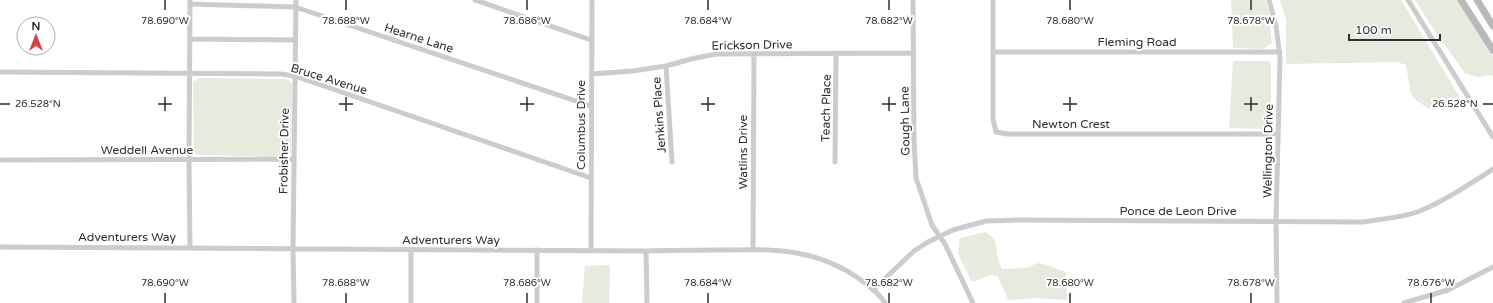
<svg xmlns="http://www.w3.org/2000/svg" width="1493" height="303" viewBox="0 0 1493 303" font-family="'Varela Round',sans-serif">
	<rect width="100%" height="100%" fill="#fff"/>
	<!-- green -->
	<path fill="#e5ebde" d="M 1231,0 L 1265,0 L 1269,12 L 1272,43 L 1263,49 L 1233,48 Z
		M 1280,0 L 1401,0 L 1459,96 L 1442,105 L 1429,109 L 1416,100 L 1411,94 L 1406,65 L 1397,62 L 1286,64 L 1286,20 Z
		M 1415,0 L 1457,0 L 1493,55 L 1493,77 L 1490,75 L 1477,77 L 1465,73 L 1436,33 Z
		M 1233,61 L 1269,61 L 1271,64 L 1271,120 L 1269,126 L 1264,129 L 1229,128 Z
		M 199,78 L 284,79 L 289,80 L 292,84 L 291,153 L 286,157 L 197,155 L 194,152 L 193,82 Z
		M 985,232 C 996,238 996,242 997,254 C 998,259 1000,265 1002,269 L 1027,268 L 1037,263 L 1044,264 L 1066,272 L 1067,300 L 1035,298 L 1008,300 L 998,276 L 991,275 L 972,282 L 958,254 L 960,238 Z
		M 610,265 L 609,303 L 582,303 L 585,266 Z"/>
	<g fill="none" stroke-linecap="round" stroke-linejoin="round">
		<!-- minor -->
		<path stroke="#ccc" stroke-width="5" d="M 190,0 L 189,160 L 190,248
			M 475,0 L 591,40
			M 913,0 L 914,140 L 916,178 L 932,225 L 945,244 L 973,303
			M 993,0 L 993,119 L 996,132 L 1007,134 L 1278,134
			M 1269,0 L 1276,26 L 1280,57 L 1276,221 L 1277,303
			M 1408,0 L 1493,137
			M 190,4 L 295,7 L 591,106
			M 190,39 L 295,40
			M 994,52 L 1280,52
			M 666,66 L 672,162
			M 0,72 L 281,74 L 295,76 L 591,178
			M 592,74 L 633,71 L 666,66 L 691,59 L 716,54 L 914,53
			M 0,160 L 294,159
			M 835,162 L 836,55
			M 0,247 L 646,251 C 672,250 697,250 723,250 C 774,249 817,248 861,280 C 870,287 879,293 885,303
			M 753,249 L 754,55
			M 411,250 L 411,303
			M 591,250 L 592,0
			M 646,251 L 647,303
			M 873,290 L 914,251 L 928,242 L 953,230 L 986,221 L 1019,220 L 1362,222 C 1381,219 1402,218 1420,211 C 1446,200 1470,184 1493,169
			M 294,303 L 293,248 L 296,0
			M 537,303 L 537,250
			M 1404,303 L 1448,290 L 1493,267"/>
		<!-- secondary -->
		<path stroke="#b9b9b9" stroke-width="7" d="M 1461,0 L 1493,50
			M 1477,0 L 1493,26"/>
	</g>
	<!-- ticks -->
	<path fill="none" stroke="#2f2f2f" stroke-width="1.5" d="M 165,0 L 165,10M 346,0 L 346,10M 527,0 L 527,10M 708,0 L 708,10M 889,0 L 889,10M 1070,0 L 1070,10M 1251,0 L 1251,10M 165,97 L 165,111M 346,97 L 346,111M 527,97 L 527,111M 708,97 L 708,111M 889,97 L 889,111M 1070,97 L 1070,111M 1251,97 L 1251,111M 0,104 L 10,104M 158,104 L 172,104M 339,104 L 353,104M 520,104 L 534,104M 701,104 L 715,104M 882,104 L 896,104M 1063,104 L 1077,104M 1244,104 L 1258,104M 1483,104 L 1493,104M 165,293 L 165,303M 346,293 L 346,303M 527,293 L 527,303M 708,293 L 708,303M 889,293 L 889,303M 1070,293 L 1070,303M 1251,293 L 1251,303M 1431,293 L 1431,303"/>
	<g text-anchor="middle" stroke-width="4" stroke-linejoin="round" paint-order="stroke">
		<!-- street labels -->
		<g font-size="12" fill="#2f2f2f" stroke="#fff">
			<text transform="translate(419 38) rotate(18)" y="4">Hearne Lane</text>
			<text x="1137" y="46">Fleming Road</text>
			<text transform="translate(752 45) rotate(-1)" y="4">Erickson Drive</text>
			<text transform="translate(329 79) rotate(17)" y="4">Bruce Avenue</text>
			<text transform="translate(826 108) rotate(-89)" y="4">Teach Place</text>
			<text transform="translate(659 115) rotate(-94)" y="4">Jenkins Place</text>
			<text transform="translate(905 121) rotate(-91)" y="4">Gough Lane</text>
			<text x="1071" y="128">Newton Crest</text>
			<text transform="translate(581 125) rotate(-90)" y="4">Columbus Drive</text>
			<text x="147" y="154">Weddell Avenue</text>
			<text transform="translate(284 151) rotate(-89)" y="4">Frobisher Drive</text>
			<text transform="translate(1268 151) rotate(-89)" y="4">Wellington Drive</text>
			<text transform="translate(743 152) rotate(-90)" y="4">Watlins Drive</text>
			<text x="1178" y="215">Ponce de Leon Drive</text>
			<text x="127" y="241">Adventurers Way</text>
			<text x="451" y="244">Adventurers Way</text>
		</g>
	</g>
	<g font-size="10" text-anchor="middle" fill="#2f2f2f" stroke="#fff" stroke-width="4" stroke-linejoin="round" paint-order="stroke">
		<text x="165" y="24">78.690°W</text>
		<text x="346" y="24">78.688°W</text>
		<text x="527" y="24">78.686°W</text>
		<text x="708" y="24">78.684°W</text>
		<text x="889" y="24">78.682°W</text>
		<text x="1070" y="24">78.680°W</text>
		<text x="1251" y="24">78.678°W</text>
		<text x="38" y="107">26.528°N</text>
		<text x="1455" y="107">26.528°N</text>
		<text x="165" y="286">78.690°W</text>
		<text x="346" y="286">78.688°W</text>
		<text x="527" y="286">78.686°W</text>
		<text x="708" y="286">78.684°W</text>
		<text x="889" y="286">78.682°W</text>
		<text x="1070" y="286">78.680°W</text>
		<text x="1251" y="286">78.678°W</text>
		<text x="1431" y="286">78.676°W</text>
	</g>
	<!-- north arrow -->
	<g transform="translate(36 36)"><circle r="19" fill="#ffffff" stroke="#acacac"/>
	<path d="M0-3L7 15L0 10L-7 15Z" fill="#d93f46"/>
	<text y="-6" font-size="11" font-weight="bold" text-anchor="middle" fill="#2f2f2f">N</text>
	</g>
	<!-- scale -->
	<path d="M1349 34v6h91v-6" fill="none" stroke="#2f2f2f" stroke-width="2"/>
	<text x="1355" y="34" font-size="12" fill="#2f2f2f" stroke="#ffffff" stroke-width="3" paint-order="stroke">100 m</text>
</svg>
